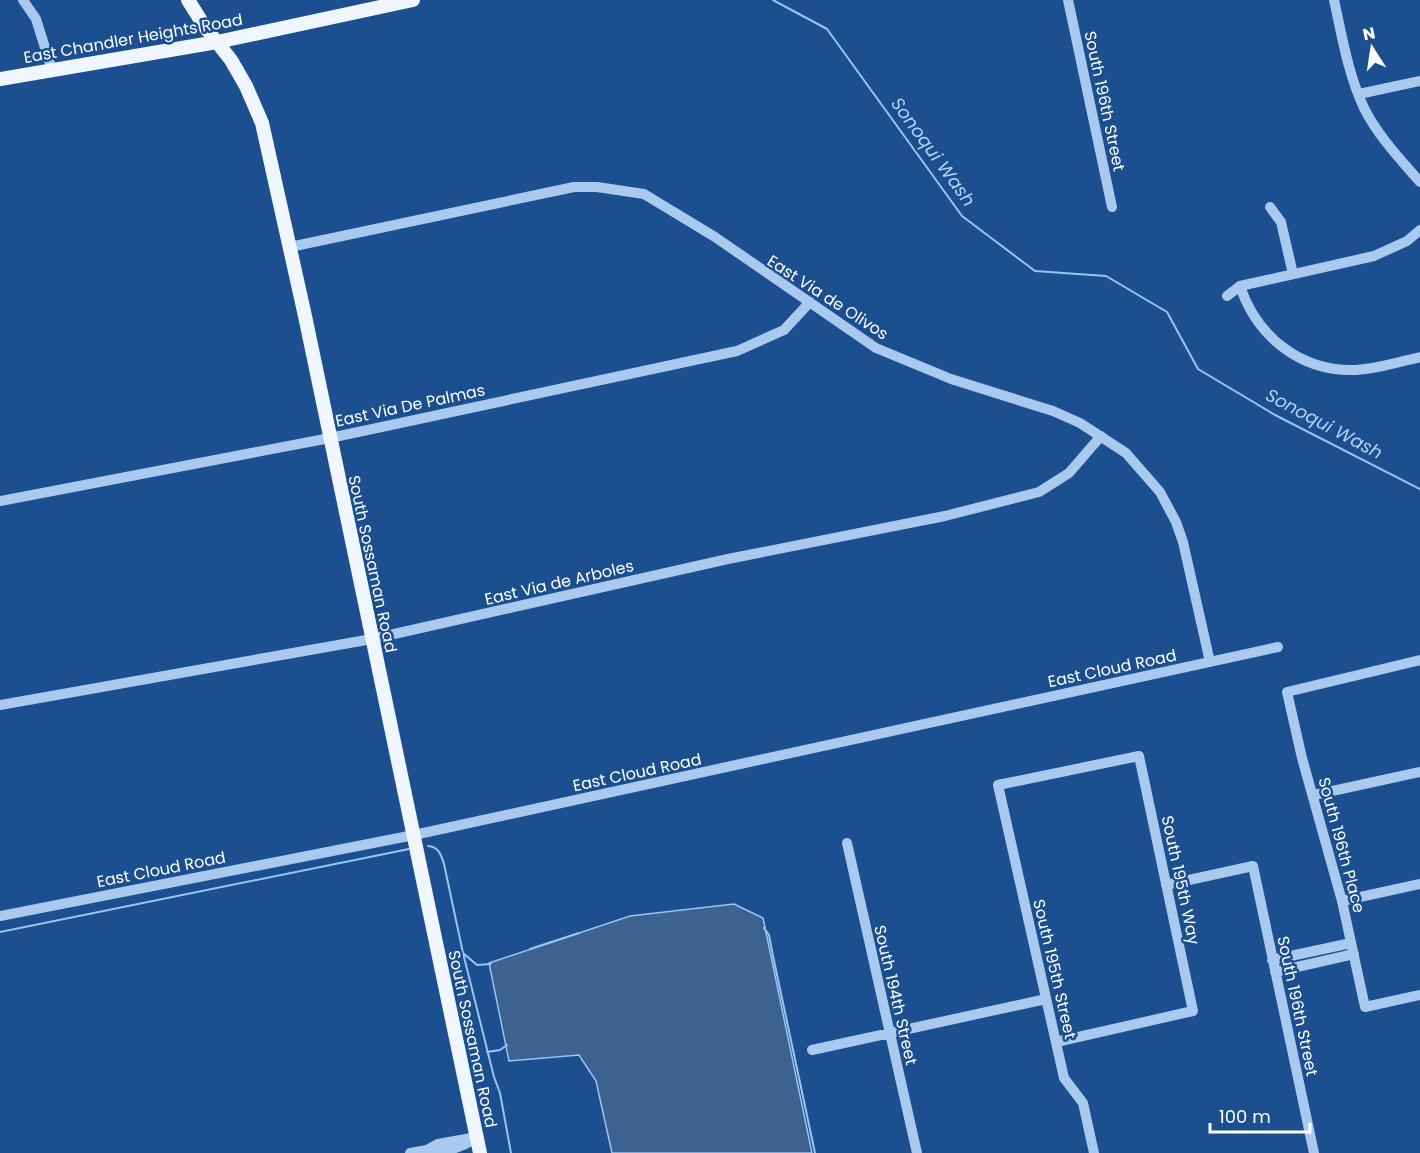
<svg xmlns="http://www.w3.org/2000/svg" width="1420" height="1153" viewBox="0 0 1420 1153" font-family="Poppins,sans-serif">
	<rect width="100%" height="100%" fill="#1b4f8f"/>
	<!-- water -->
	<path fill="#3c6290" stroke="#9cc4f0" stroke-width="1.5" d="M 734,904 L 763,918 L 812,1153 L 612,1153 L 596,1081 L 579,1055 L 509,1061 L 489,963 L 630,916 Z"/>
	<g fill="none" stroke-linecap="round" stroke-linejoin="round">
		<!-- stream -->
		<path stroke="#9cc4f0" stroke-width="2" d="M 773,0 L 827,29 L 962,216 L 1035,271 L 1106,276 L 1167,312 L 1198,369 L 1275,415 L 1420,489
			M 428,846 C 439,847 441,855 444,864 L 463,953 L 494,1077 L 500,1093 L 511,1153
			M 764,928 L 769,935 L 773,956 L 815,1153
			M 0,932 L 409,849
			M 530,949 L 579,933
			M 463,953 L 477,965 L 491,964
			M 487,1052 L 500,1050 L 507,1045"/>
		<!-- minor -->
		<path stroke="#a9c9ee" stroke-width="10" d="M 23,0 L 36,19 L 52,70
			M 1068,0 L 1112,207
			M 1334,0 C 1342,36 1348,74 1364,108 C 1378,136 1400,159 1420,182
			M 1359,94 L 1420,81
			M 1270,207 L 1281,222 L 1293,274
			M 290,247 L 574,187 L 597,187 L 644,194 L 715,237 L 876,348 L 951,379 L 1053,411 L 1080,423 L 1126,453 L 1160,492 L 1176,522 L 1183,542 L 1210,662
			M 1240,286 C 1257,337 1301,372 1356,370 C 1377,369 1399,362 1420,357
			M 1227,296 L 1240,286 L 1374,256 L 1407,241 L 1420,230
			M 0,501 L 330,438 L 737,351 L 784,330 L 810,302
			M 1420,660 L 1287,692 L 1302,758 L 1342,901 L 1365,1007 L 1420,995
			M 0,705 L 372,639 L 728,559 L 945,516 L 1039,492 L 1069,473 L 1101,436
			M 1314,795 L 1420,772
			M 847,843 L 917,1153
			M 1166,885 L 1253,866 L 1314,1153
			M 1342,901 L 1420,884
			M 0,916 L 414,835 L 1278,647
			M 1272,960 L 1351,943
			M 1275,972 L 1354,954
			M 1056,1042 L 1193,1011 L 1139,756 L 998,785 L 1064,1078 L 1083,1103 L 1094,1153
			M 812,1050 L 1046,999
			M 427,1150 C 445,1153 459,1149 474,1139
			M 410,1153 L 427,1150 L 438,1144 L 477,1137"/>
		<!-- major -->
		<path stroke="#f0f6ff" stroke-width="14" d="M 188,0 L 205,27 L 231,60 L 246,86 L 262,123 L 305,316 L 480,1153
			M 0,79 L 217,42 L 413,0"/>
	</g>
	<g text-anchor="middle" stroke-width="5" stroke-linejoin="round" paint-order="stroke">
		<!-- street labels -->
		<g font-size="16" fill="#fff" stroke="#1b4f8f">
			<text transform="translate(133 38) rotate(-10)" y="6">East Chandler Heights Road</text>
			<text transform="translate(1105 101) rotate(78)" y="6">South 196th Street</text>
			<text transform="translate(828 297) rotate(33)" y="6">East Via de Olivos</text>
			<text transform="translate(410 405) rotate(-12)" y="6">East Via De Palmas</text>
			<text transform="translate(373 564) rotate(78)" y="6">South Sossaman Road</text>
			<text transform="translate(559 582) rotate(-13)" y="6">East Via de Arboles</text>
			<text transform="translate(1112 668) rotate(-12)" y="6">East Cloud Road</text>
			<text transform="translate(637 772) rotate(-12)" y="6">East Cloud Road</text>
			<text transform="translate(1342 845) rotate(75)" y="6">South 196th Place</text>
			<text transform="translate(161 869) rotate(-11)" y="6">East Cloud Road</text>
			<text transform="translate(1181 880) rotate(78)" y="6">South 195th Way</text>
			<text transform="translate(1055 969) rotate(77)" y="6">South 195th Street</text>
			<text transform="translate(896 995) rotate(77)" y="6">South 194th Street</text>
			<text transform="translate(1298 1006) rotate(78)" y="6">South 196th Street</text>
			<text transform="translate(473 1039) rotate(78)" y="6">South Sossaman Road</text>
		</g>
		<!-- water labels -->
		<g font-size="18" font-style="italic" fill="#b5d3f5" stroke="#1b4f8f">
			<text transform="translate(933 152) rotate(54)" y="6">Sonoqui Wash</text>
			<text transform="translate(1324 424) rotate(28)" y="6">Sonoqui Wash</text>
		</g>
	</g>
	<!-- north arrow -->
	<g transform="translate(1372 48) rotate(348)" stroke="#1b4f8f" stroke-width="4.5" paint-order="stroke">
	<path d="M0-4.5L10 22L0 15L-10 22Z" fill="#ffffff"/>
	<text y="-9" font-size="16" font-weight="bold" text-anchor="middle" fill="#ffffff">N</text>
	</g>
	<!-- scale -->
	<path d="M1210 1123v9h100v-9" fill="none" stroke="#ffffff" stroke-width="3"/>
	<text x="1219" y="1123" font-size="18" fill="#ffffff" stroke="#1b4f8f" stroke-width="4.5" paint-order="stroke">100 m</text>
</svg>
